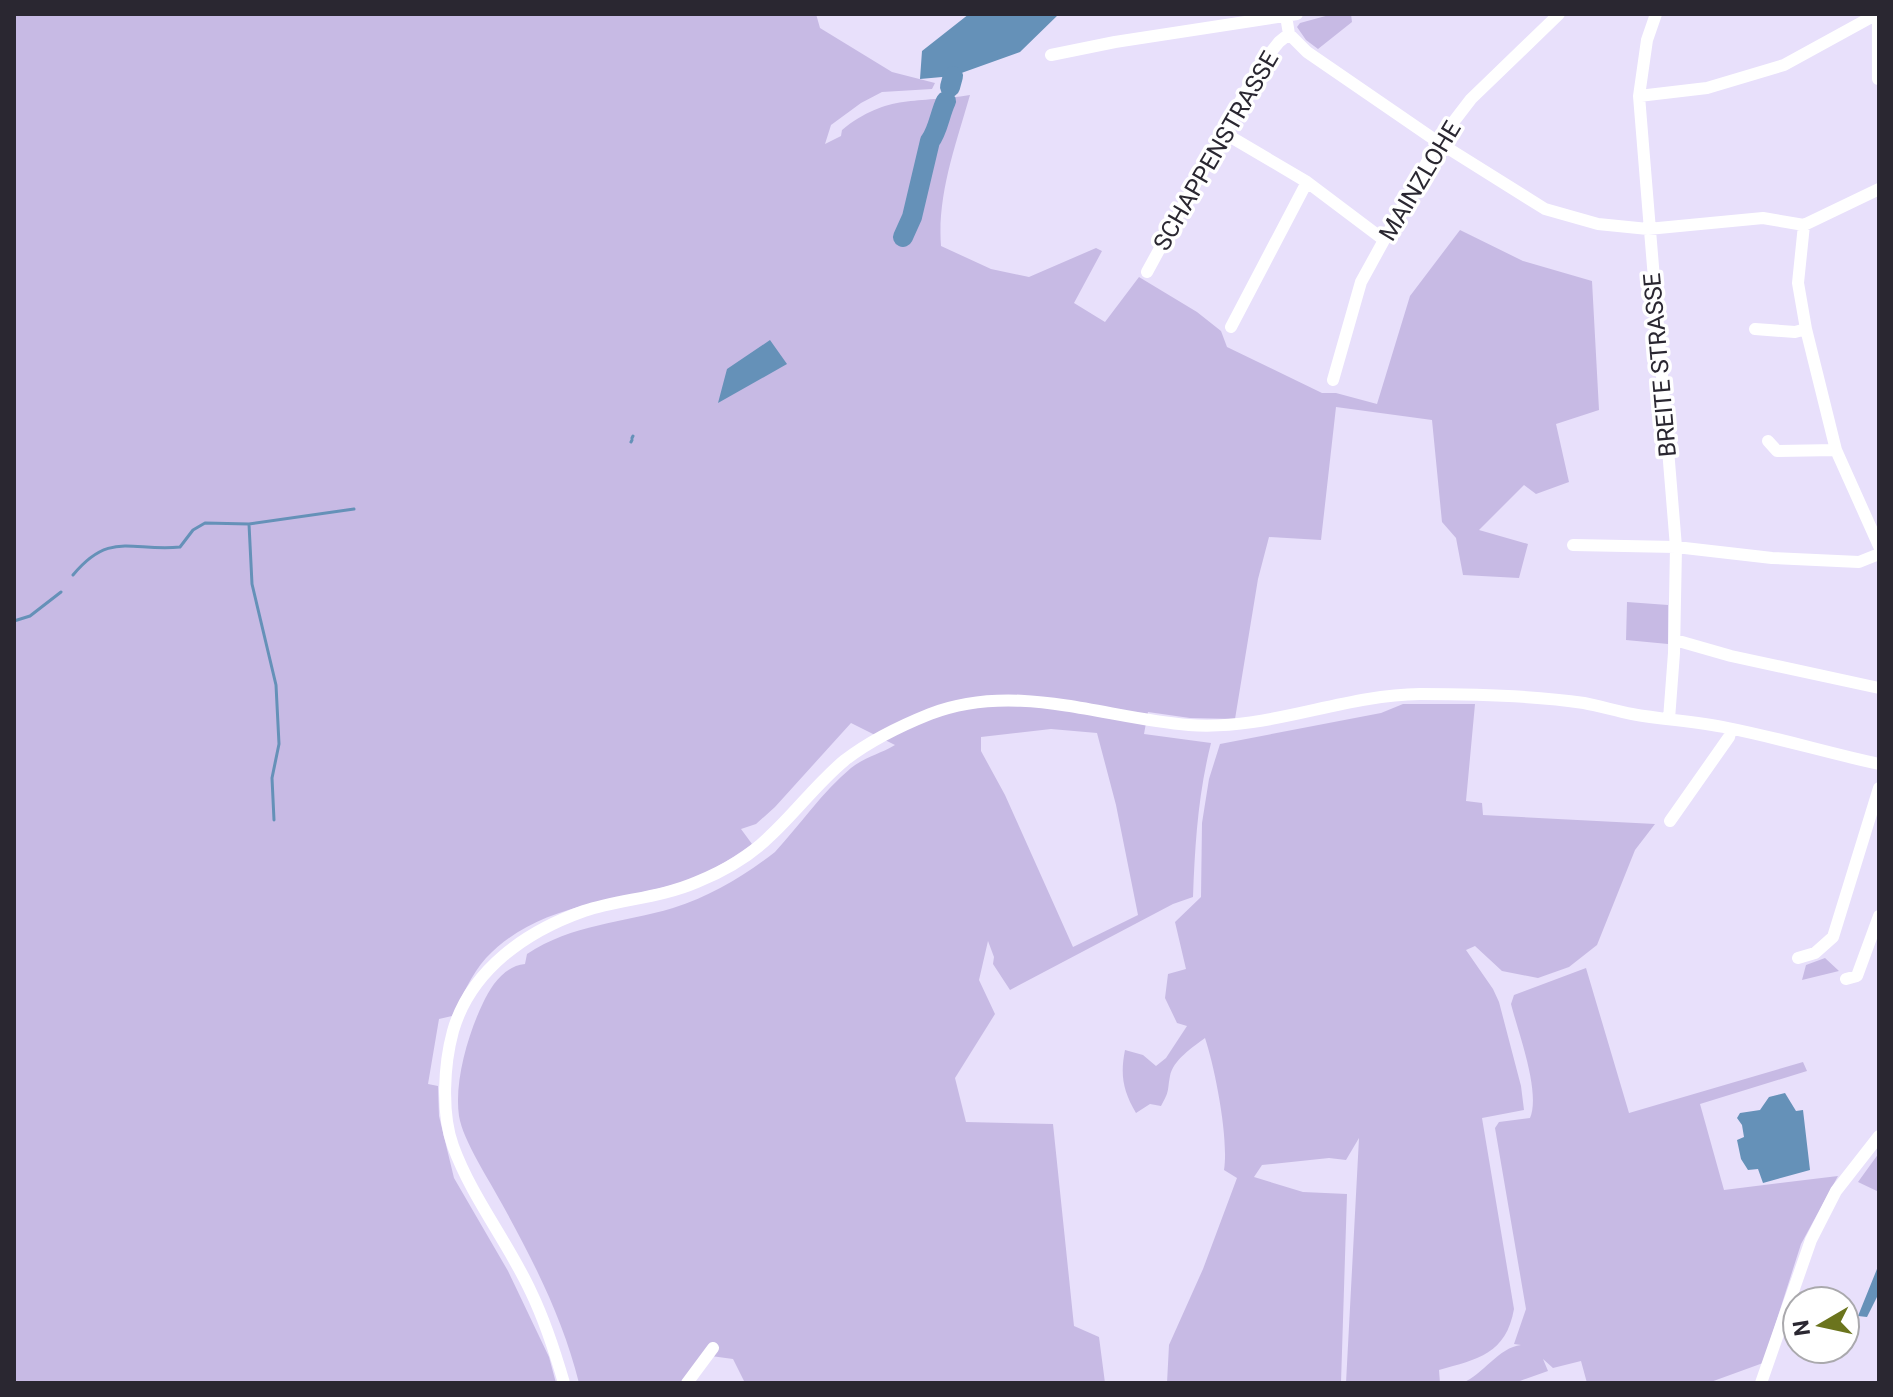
<svg xmlns="http://www.w3.org/2000/svg" width="1893" height="1397" viewBox="0 0 1893 1397" font-family="Roboto,sans-serif">
	<rect width="100%" height="100%" fill="#e8e0fb"/>
	<!-- green -->
	<path fill="#c7bae4" fill-rule="evenodd" d="M 14,14 L 816,14 L 820,28 L 892,72 L 935,83 L 932,89 L 882,92 L 861,103 L 831,125 L 825,144 L 841,136 L 842,130 C 888,93 917,104 970,95 C 956,144 937,195 941,246 L 991,269 L 1029,277 L 1096,248 L 1102,251 L 1074,303 L 1105,322 L 1139,277 L 1197,312 L 1221,331 L 1227,347 L 1322,393 L 1336,393 L 1377,404 L 1410,296 L 1460,230 L 1523,261 L 1592,281 L 1599,410 L 1556,424 L 1569,482 L 1536,494 L 1524,485 L 1479,530 L 1528,544 L 1519,578 L 1463,575 L 1456,538 L 1442,522 L 1432,420 L 1336,407 L 1321,540 L 1269,537 L 1258,579 L 1235,719 L 1190,718 L 1148,712 L 1144,734 L 1211,743 C 1198,795 1195,844 1193,897 L 1173,904 L 1010,990 L 993,964 L 994,957 L 988,941 L 979,980 L 995,1014 L 955,1078 L 966,1122 L 1053,1124 L 1074,1326 L 1099,1337 L 1105,1383 L 745,1383 L 733,1359 L 711,1356 L 688,1383 L 579,1383 C 563,1319 534,1262 502,1204 C 490,1181 463,1141 459,1116 C 454,1082 468,1034 483,1003 C 491,986 504,966 525,964 L 527,954 C 572,924 623,923 673,908 C 711,896 744,876 775,852 C 800,825 822,792 851,768 C 865,757 880,754 895,745 L 851,723 L 775,807 L 756,824 L 741,829 L 752,844 C 729,861 704,876 676,884 C 610,903 537,904 486,958 C 471,975 462,997 452,1016 L 439,1019 L 428,1084 L 438,1086 L 439,1116 L 454,1178 L 508,1271 L 549,1357 L 556,1383 L 14,1383 ZM 1051,729 L 1097,733 L 1116,805 L 1138,915 L 1073,947 L 1005,795 L 981,751 L 981,737 Z
		M 1333,14 L 1351,14 L 1352,22 L 1318,49 L 1306,40 L 1297,27 L 1300,23 Z
		M 1627,602 L 1668,605 L 1668,644 L 1626,640 Z
		M 1403,704 L 1475,704 L 1466,801 L 1482,803 L 1483,815 L 1655,824 L 1635,850 L 1597,945 L 1569,967 L 1538,978 L 1502,971 L 1475,946 L 1466,950 L 1493,989 L 1499,1002 L 1521,1086 L 1524,1110 L 1482,1118 L 1514,1309 C 1506,1354 1478,1359 1439,1370 L 1440,1383 L 1346,1383 L 1359,1138 L 1346,1160 L 1329,1158 L 1262,1165 L 1254,1177 L 1303,1192 L 1347,1194 L 1341,1383 L 1167,1383 L 1169,1345 L 1203,1269 L 1237,1178 L 1224,1170 C 1229,1139 1215,1068 1205,1038 C 1193,1047 1173,1060 1170,1076 C 1167,1092 1170,1090 1161,1106 L 1150,1104 L 1136,1113 C 1123,1091 1120,1075 1125,1050 L 1143,1055 L 1156,1066 L 1166,1058 L 1187,1026 L 1177,1023 L 1165,998 L 1168,974 L 1186,969 L 1175,922 L 1201,897 L 1202,823 L 1209,779 L 1220,744 L 1381,713 Z
		M 1825,958 L 1839,971 L 1802,980 L 1806,965 Z
		M 1586,968 L 1629,1113 L 1803,1062 L 1807,1071 L 1700,1104 L 1724,1190 L 1838,1176 L 1801,1244 L 1763,1363 L 1708,1383 L 1587,1383 L 1581,1361 L 1553,1368 L 1543,1359 L 1548,1371 L 1514,1383 L 1462,1383 C 1483,1375 1499,1347 1521,1345 L 1514,1344 L 1526,1309 L 1495,1128 L 1499,1122 L 1530,1118 C 1541,1092 1518,1032 1511,1004 L 1514,995 Z
		M 1879,1153 L 1879,1192 L 1858,1182 Z"/>
	<!-- water -->
	<path fill="#6591b8" d="M 969,14 L 1059,14 L 1020,52 L 953,76 L 920,79 L 922,51 Z
		M 770,340 L 787,364 L 718,403 L 727,369 Z
		M 1785,1093 L 1796,1111 L 1803,1110 L 1810,1170 L 1763,1183 L 1758,1169 L 1748,1170 L 1741,1159 L 1737,1140 L 1744,1137 L 1742,1125 L 1737,1118 L 1740,1113 L 1760,1110 L 1769,1097 Z
		M 1879,1264 L 1879,1293 L 1867,1317 L 1858,1316 Z"/>
	<g fill="none" stroke-linecap="round" stroke-linejoin="round">
		<!-- stream -->
		<path stroke="#6591b8" stroke-width="3" d="M 632,438 L 633,436
			M 631,442 L 632,440
			M 249,524 L 252,584 L 276,685 L 279,744 L 272,778 L 274,820
			M 73,575 C 110,530 132,552 180,547 L 193,530 L 205,523 L 249,524 L 354,509
			M 14,621 L 30,616 L 61,592"/>
		<!-- river -->
		<path stroke="#6591b8" stroke-width="20" d="M 950,87 L 953,76
			M 903,237 L 912,217 L 930,141 C 938,131 940,113 946,101"/>
		<!-- minor -->
		<path stroke="#fff" stroke-width="12" d="M 1656,14 L 1647,40 L 1639,96 L 1676,547 L 1674,653 L 1669,719
			M 1878,14 L 1878,79
			M 1286,16 L 1289,34 L 1307,52 L 1438,142 L 1545,209 L 1598,224 L 1648,229 L 1763,218 L 1804,225 L 1879,189
			M 1051,55 L 1115,42 L 1297,14
			M 1639,96 L 1707,88 L 1784,65 L 1877,14
			M 1224,133 L 1307,182 L 1384,240
			M 1804,225 L 1798,283 L 1806,329 L 1836,450 L 1879,546
			M 1147,272 L 1259,67 L 1279,42 L 1289,34
			M 1231,327 L 1307,182
			M 1755,329 L 1795,332 L 1806,329
			M 1333,380 L 1361,282 L 1438,142 L 1471,99 L 1559,14
			M 1768,441 L 1777,451 L 1836,450
			M 1573,545 L 1676,547 L 1772,558 L 1859,562 L 1879,554
			M 1675,640 L 1731,656 L 1879,688
			M 1670,821 L 1729,737 L 1731,729
			M 1798,958 L 1815,953 L 1833,937 L 1879,788
			M 1846,979 L 1857,976 L 1879,916
			M 564,1383 C 555,1352 545,1321 531,1292 C 508,1242 472,1198 453,1146 C 441,1113 444,1064 453,1031 C 471,969 527,931 584,911 C 621,899 660,898 697,882 C 724,871 749,857 770,836 C 796,812 818,782 845,760 C 871,740 900,726 930,714 C 1016,681 1103,718 1189,725 C 1268,731 1341,695 1420,694 C 1474,694 1531,695 1584,703 C 1600,706 1616,711 1632,714 C 1664,720 1696,721 1728,728 C 1779,738 1828,753 1879,764
			M 687,1383 L 713,1348
			M 1761,1383 L 1811,1240 L 1836,1191 L 1879,1136"/>
	</g>
	<g text-anchor="middle" stroke-width="7" stroke-linejoin="round" paint-order="stroke">
		<!-- street labels -->
		<g font-size="24" fill="#2a2731" stroke="#fff">
			<text transform="translate(1216 151) rotate(-60)" y="8">SCHAPPENSTRASSE</text>
			<text transform="translate(1420 181) rotate(-59)" y="8">MAINZLOHE</text>
			<text transform="translate(1660 365) rotate(-95)" y="8">BREITE STRASSE</text>
		</g>
	</g>
	<!-- border -->
	<rect width="1893" height="1397" fill="none" stroke="#2a2731" stroke-width="32"/>
	<!-- north arrow -->
	<g transform="translate(1821 1325) rotate(261)"><circle r="38" fill="#ffffff" stroke="#aaa9ad" stroke-width="2"/>
	<path d="M0-6L14 30L0 20L-14 30Z" fill="#6b741d"/>
	<text y="-12" font-size="22" font-weight="bold" text-anchor="middle" fill="#2a2731">N</text>
	</g>
</svg>
